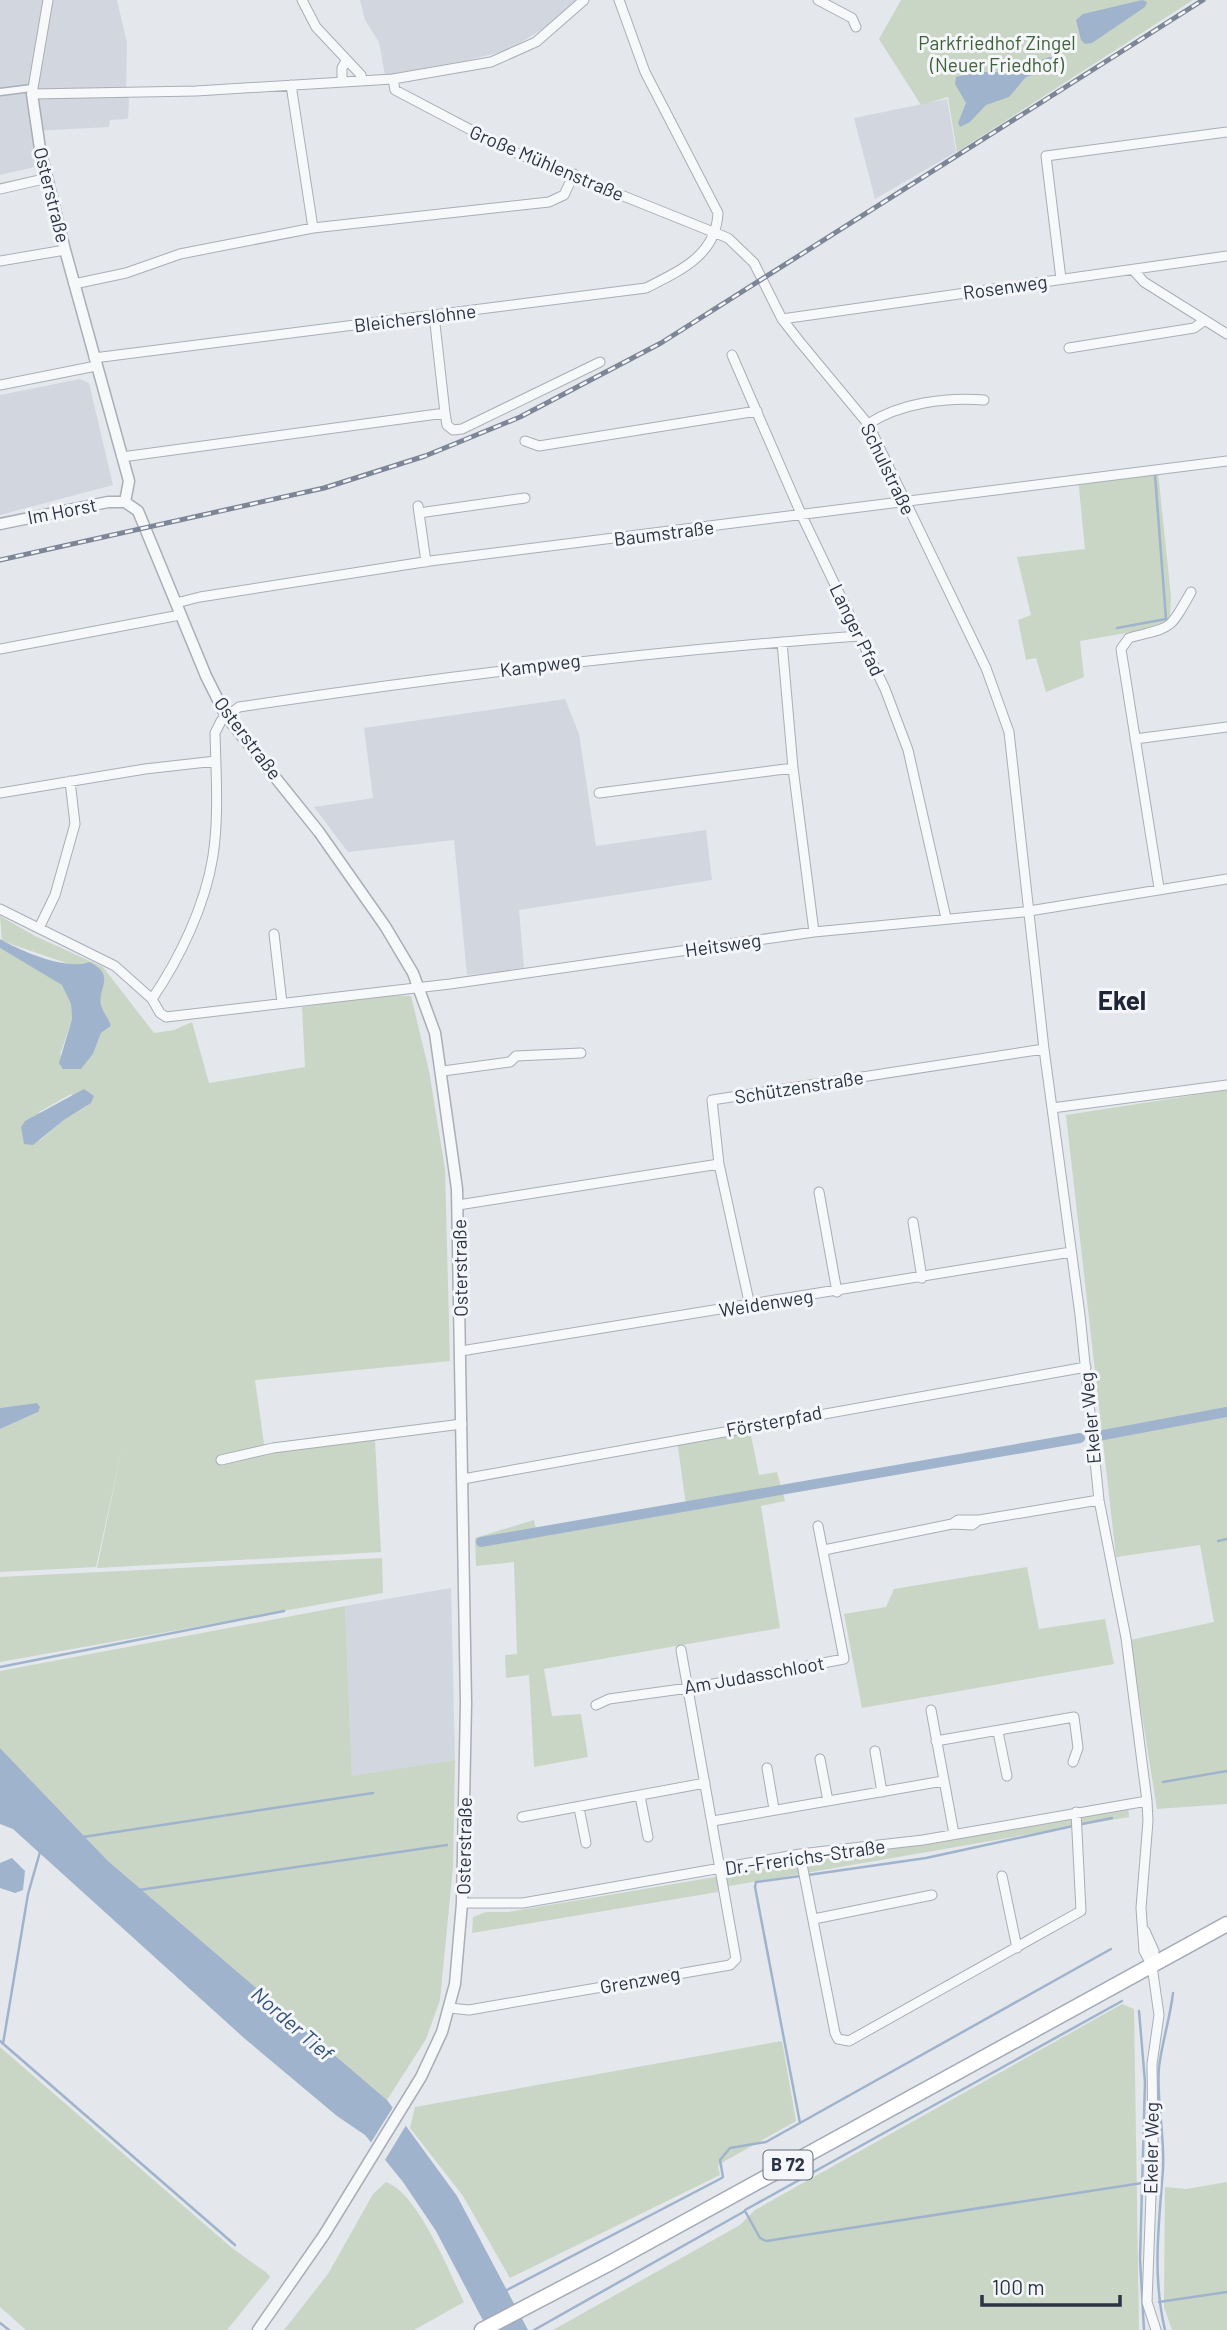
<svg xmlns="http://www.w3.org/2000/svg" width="1227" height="2330" viewBox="0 0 1227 2330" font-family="Barlow,sans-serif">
	<rect width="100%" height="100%" fill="#e4e7ec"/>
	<!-- built -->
	<path fill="#d2d6de" d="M 0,0 L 117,0 L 127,43 L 126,91 L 129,100 L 128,119 L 110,120 L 109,127 L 32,131 L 39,166 L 0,175 Z
		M 360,0 L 577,0 L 547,26 L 509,50 L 464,61 L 385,75 L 379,42 L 365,20 Z
		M 947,99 L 956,152 L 875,199 L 854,118 Z
		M 80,379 L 89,383 L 113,485 L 0,515 L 0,395 Z
		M 565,699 L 579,734 L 596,846 L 706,830 L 712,880 L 519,910 L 524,968 L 467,975 L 454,840 L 348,852 L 314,807 L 373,798 L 364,728 Z
		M 451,1588 L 455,1760 L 352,1777 L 345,1606 Z"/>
	<!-- green -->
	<path fill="#c9d6c5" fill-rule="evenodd" d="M 901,0 L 1193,0 L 957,152 L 948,97 L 921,105 L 879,39 Z
		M 1158,472 L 1171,597 L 1170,617 L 1166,626 L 1080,641 L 1084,677 L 1046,692 L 1036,658 L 1026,660 L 1018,620 L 1031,615 L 1017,557 L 1085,549 L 1078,478 Z
		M 0,916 L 35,936 L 103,967 L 154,1033 L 174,1030 L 192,1022 L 209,1083 L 305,1067 L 302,1007 L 390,995 L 411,996 L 429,1071 L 445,1169 L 450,1361 L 255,1380 L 264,1444 L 375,1440 L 381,1552 L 97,1568 L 122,1449 L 96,1567 L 0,1572 L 0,1429 L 38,1412 L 32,1404 L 0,1408 L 0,948 L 62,984 L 71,1004 L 72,1019 L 60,1055 L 81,1069 L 93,1054 L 101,1033 L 111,1026 L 101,1006 L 89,962 L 75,966 L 2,941 ZM 71,1094 L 87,1106 L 64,1120 L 39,1141 L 39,1112 Z
		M 1227,1090 L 1227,1804 L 1157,1809 L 1130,1640 L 1214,1622 L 1200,1545 L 1116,1557 L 1066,1115 Z
		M 749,1426 L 759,1475 L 777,1472 L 785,1501 L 761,1506 L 780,1628 L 544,1669 L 552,1716 L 581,1714 L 588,1757 L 534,1767 L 529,1675 L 506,1678 L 505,1655 L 517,1654 L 514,1562 L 476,1566 L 475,1538 L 534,1520 L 537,1533 L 686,1505 L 677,1440 Z
		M 382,1558 L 383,1593 L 0,1662 L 0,1577 Z
		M 1027,1567 L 1039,1629 L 1105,1619 L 1114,1664 L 862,1708 L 844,1614 L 886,1607 L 894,1589 Z
		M 345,1606 L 352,1776 L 455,1760 L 453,1867 L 440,2000 L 426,2039 L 387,2100 L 108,1861 L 0,1748 L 0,1671 Z
		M 1128,1807 L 1129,1817 L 718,1888 L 718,1892 L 472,1933 L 473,1917 L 486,1912 L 508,1912 Z
		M 1122,2004 L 1134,2009 L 1139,2330 L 553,2330 L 740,2225 L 755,2210 Z
		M 782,2041 L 796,2121 L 718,2165 L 720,2175 L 510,2278 L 463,2196 L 410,2128 L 415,2107 Z
		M 0,2047 L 232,2248 L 267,2273 L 270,2277 L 227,2330 L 26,2330 L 0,2307 Z
		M 386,2182 C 418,2193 449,2272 464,2302 L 414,2330 L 284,2330 L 328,2274 L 373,2194 Z
		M 1227,2182 L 1227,2330 L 1172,2330 L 1164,2307 L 1165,2187 L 1186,2189 Z"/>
	<!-- water -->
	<path fill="#9fb4cc" d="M 1142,0 L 1147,2 L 1145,7 L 1092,43 L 1085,44 L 1081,40 L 1076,20 L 1083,14 Z
		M 1050,57 L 1055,59 L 1050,69 L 1026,77 L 1009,97 L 986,105 L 970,122 L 960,127 L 958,123 L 966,103 L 955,84 L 956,77 L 975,72 L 1004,72 Z
		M 0,939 C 20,951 68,971 89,962 C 117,975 97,988 101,1005 C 103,1012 109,1019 111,1026 L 101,1033 L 93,1054 L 81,1069 L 63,1069 L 59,1063 L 72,1019 L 71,1004 L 62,985 L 0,948 Z
		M 84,1089 L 94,1096 L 91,1103 L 64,1120 L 33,1145 L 24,1144 L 21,1127 L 25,1121 Z
		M 37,1403 L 40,1407 L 38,1412 L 0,1429 L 0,1408 Z
		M 0,1748 L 108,1861 L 387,2100 L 457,2196 L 528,2330 L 488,2330 L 436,2231 L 403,2182 L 365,2135 L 337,2116 L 244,2038 L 13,1829 L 0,1824 Z
		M 12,1858 L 25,1871 L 23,1890 L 15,1893 L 0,1888 L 0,1863 Z"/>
	<!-- pier -->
	<path fill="#e4e7ec" d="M 395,2104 L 408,2122 L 385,2160 L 370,2144 Z"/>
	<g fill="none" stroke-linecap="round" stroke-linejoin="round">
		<!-- stream -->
		<path stroke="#9fb4cc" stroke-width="2.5" d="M 1117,628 L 1166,619 L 1155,475
			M 1218,1541 L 1227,1539
			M 0,1667 L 284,1611
			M 1163,1782 L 1227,1771
			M 1082,1824 L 1112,1818
			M 83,1837 L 373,1793
			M 808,1875 L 926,1858 L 1073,1826
			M 800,1876 L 756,1882 L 755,1887 L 800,2123
			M 139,1890 L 447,1845
			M 1139,2011 L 1145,2082 L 1140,2259 L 1144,2330
			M 0,2041 L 235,2245
			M 3,2044 L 28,1894 L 40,1852
			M 745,2210 L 1122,2001
			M 505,2291 L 720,2179 L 723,2177 L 720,2160 L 730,2148 L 766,2142 L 1111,1949
			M 1159,2302 L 1227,2292
			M 0,2323 L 9,2330
			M 534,2330 L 745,2211 L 760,2238 L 766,2241 L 1142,2183
			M 1165,2330 C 1152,2275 1159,2224 1163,2169 C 1165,2135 1156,2100 1159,2067 C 1162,2042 1170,2019 1173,1993"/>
		<!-- canal -->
		<path stroke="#9fb4cc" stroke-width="10" d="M 1098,1436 L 1227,1412
			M 481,1542 L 1080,1438"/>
		<!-- pedestrian casing -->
		<g stroke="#a9aeb7" stroke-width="9">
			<path id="pedestrian" d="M 0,92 L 32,88"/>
		</g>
		<!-- minor casing -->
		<g stroke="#a9aeb7" stroke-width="11">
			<path id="minor" d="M 48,0 L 32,94 L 196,91 L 393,79 L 491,62 L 536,42 L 584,0
				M 302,0 L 316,27 L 361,75 L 362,80
				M 818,0 L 852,18 L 856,27
				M 393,79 L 395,90 L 509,150 L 728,238 L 754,263 L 782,319 L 800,342 L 868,424 L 986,668 L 1009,732 L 1044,1049 L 1080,1315 L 1099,1500 L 1126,1638 L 1147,1801 L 1148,1821 L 1141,1908 L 1144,1951 L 1152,1966
				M 342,82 L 342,68 L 346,61
				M 291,85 L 313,228
				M 0,189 L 48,178
				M 0,261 L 65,250
				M 1134,271 L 1144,282 L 1227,334
				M 1061,279 L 1046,156 L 1227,132
				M 74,284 L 126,273 L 180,254 L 313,228 L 549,202 L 564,195 L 574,174
				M 434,315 L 445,413
				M 782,319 L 1227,256
				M 1069,348 L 1194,328 L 1205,320
				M 732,355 L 802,516 L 885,689 L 908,750 L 946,918
				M 94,358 L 646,288 C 679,271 716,256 718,213 L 645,72 L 619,0
				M 0,385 L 96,366
				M 868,424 C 900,403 946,397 984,400
				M 525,441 L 539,446 L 757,411
				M 122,457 L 445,413 L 447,425 L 453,430 L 462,429 L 600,362
				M 418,506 L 426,562
				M 419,513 L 525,498
				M 176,603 L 200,597 L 430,561 L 1227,461
				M 782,642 L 793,768 L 814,932
				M 0,649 L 180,615
				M 1135,739 L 1227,727
				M 0,793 L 145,769 L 216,761
				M 599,793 L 793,768
				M 1159,888 L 1121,649 L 1129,638 C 1172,626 1168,633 1191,592
				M 0,909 L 115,966 L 152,999 L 160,1013 L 166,1017 L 450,984 L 814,932 L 1023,912 L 1227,879
				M 39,928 L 55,895 L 75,824 L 70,781
				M 274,934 L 282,1003
				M 152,999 C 180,958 205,906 213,856 C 219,816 216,774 215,733 L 221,721 L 239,707 C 445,676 651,651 859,636
				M 443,1071 L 510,1062 L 516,1056 L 581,1053
				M 1052,1108 L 1227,1085
				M 719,1164 L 750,1306
				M 819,1192 L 837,1292
				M 458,1205 L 719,1164 L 712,1100 L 1044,1049
				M 913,1222 L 922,1278
				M 461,1351 L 1071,1252
				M 221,1460 L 273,1448 L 462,1424
				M 463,1479 L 1086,1367
				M 952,1524 L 972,1525 L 979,1520 L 1099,1500
				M 824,1550 L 952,1524 L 958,1520 L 979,1520
				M 596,1705 L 609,1699 L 703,1686 L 844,1659 L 818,1526
				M 931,1710 L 954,1834
				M 998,1732 L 1007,1776
				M 936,1741 L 1074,1717 L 1078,1748 L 1073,1762
				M 875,1751 L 882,1792
				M 820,1759 L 828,1801
				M 767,1768 L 774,1809
				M 640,1796 L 648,1837
				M 579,1808 L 586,1843
				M 522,1817 L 705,1783
				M 713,1821 L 943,1781
				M 800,1854 L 835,2033 L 838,2039 L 849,2041 L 1081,1911 L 1076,1812
				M 1002,1876 L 1017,1948
				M 462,1903 L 523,1903 L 800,1854 L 923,1840 L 1147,1801
				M 814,1919 L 932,1895
				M 1145,1931 L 1154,1951 L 1152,1966 L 1159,2015 L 1152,2064 L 1153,2142 L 1147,2302 L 1156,2330
				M 450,2008 L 469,2010 L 730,1965 L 736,1959 L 681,1650"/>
		</g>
		<!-- tertiary casing -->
		<g stroke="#a9aeb7" stroke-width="13">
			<path id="tertiary" d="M 32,94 L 40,149 L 65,250 L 129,481 L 125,502
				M 0,524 L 108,502 L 125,502 L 138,511 L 206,676 L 226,716 L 319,832 L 385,926 L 413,973 L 435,1033 L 457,1189 L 466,1703 L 462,1903 L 455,1984 L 442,2032 L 421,2077 L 324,2235 L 258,2330"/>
		</g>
		<!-- primary casing -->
		<g stroke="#a3abb8" stroke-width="17">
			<path id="primary" d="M 482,2330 L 610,2263 L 1227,1924"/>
		</g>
		<!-- pedestrian -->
		<use href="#pedestrian" stroke="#f7f8fa" stroke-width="6"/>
		<!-- minor -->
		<use href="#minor" stroke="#f7f8fa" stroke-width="9"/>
		<!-- tertiary -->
		<use href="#tertiary" stroke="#f7f8fa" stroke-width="10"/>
		<!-- primary -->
		<use href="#primary" stroke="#fff" stroke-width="14"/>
		<!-- rail casing -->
		<g stroke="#7d8696" stroke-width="5">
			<path id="rail" d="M 0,560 L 324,488 L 425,456 L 520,417 L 661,343 L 1203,0"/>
		</g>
		<!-- rail -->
		<use href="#rail" stroke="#f4f6f9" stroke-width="2.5" stroke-dasharray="8" stroke-linecap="butt"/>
	</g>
	<g text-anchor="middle" stroke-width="6" stroke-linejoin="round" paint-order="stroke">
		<!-- shield labels -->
		<rect fill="#f4f6f9" stroke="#676e7b" stroke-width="2" x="763.5" y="2150.5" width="49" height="29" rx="5"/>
		<g font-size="18" font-weight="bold" fill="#2b3445">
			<text x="788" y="2171">B 72</text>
		</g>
		<!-- park labels -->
		<g font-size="19" fill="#3f6138" stroke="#f4f6f9">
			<text x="997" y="50">Parkfriedhof Zingel<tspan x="997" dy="22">(Neuer Friedhof)</tspan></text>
		</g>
		<!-- street labels -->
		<g font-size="19" fill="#2b3445" stroke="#f4f6f9">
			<text transform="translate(547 163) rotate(23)" y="7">Große Mühlenstraße</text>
			<text transform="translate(52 195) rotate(76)" y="7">Osterstraße</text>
			<text transform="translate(1005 287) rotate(-8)" y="7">Rosenweg</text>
			<text transform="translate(415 318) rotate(-7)" y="7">Bleicherslohne</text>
			<text transform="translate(888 469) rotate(64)" y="7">Schulstraße</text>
			<text transform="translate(62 511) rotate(-11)" y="7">Im Horst</text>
			<text transform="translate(664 533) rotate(-7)" y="7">Baumstraße</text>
			<text transform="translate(857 630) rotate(64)" y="7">Langer Pfad</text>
			<text transform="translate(540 665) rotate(-7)" y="7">Kampweg</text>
			<text transform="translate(248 738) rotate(53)" y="7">Osterstraße</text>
			<text transform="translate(723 945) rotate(-8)" y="7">Heitsweg</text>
			<text transform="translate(799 1087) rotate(-9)" y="7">Schützenstraße</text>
			<text transform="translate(460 1268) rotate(-91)" y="7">Osterstraße</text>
			<text transform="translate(766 1303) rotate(-9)" y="7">Weidenweg</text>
			<text transform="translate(1090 1418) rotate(-95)" y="7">Ekeler Weg</text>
			<text transform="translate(774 1421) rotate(-11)" y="7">Försterpfad</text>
			<text transform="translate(754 1675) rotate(-10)" y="7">Am Judasschloot</text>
			<text transform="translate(464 1846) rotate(-89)" y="7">Osterstraße</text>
			<text transform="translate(805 1857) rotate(-8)" y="7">Dr.-Frerichs-Straße</text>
			<text transform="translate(640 1980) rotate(-10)" y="7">Grenzweg</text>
			<text transform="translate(1151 2148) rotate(-89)" y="7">Ekeler Weg</text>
		</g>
		<!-- water labels -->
		<g font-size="21" font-style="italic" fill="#34527a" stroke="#f4f6f9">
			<text transform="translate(292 2024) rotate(41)" y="7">Norder Tief</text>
		</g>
		<!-- district labels -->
		<g font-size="26" font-weight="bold" fill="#1d2536" stroke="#f4f6f9">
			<text x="1122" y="1010">Ekel</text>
		</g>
	</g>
	<!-- scale -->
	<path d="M982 2295v10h138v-10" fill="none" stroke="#2b3445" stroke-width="3.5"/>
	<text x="992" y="2295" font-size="21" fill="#2b3445" stroke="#f4f6f9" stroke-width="5" paint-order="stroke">100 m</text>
</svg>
